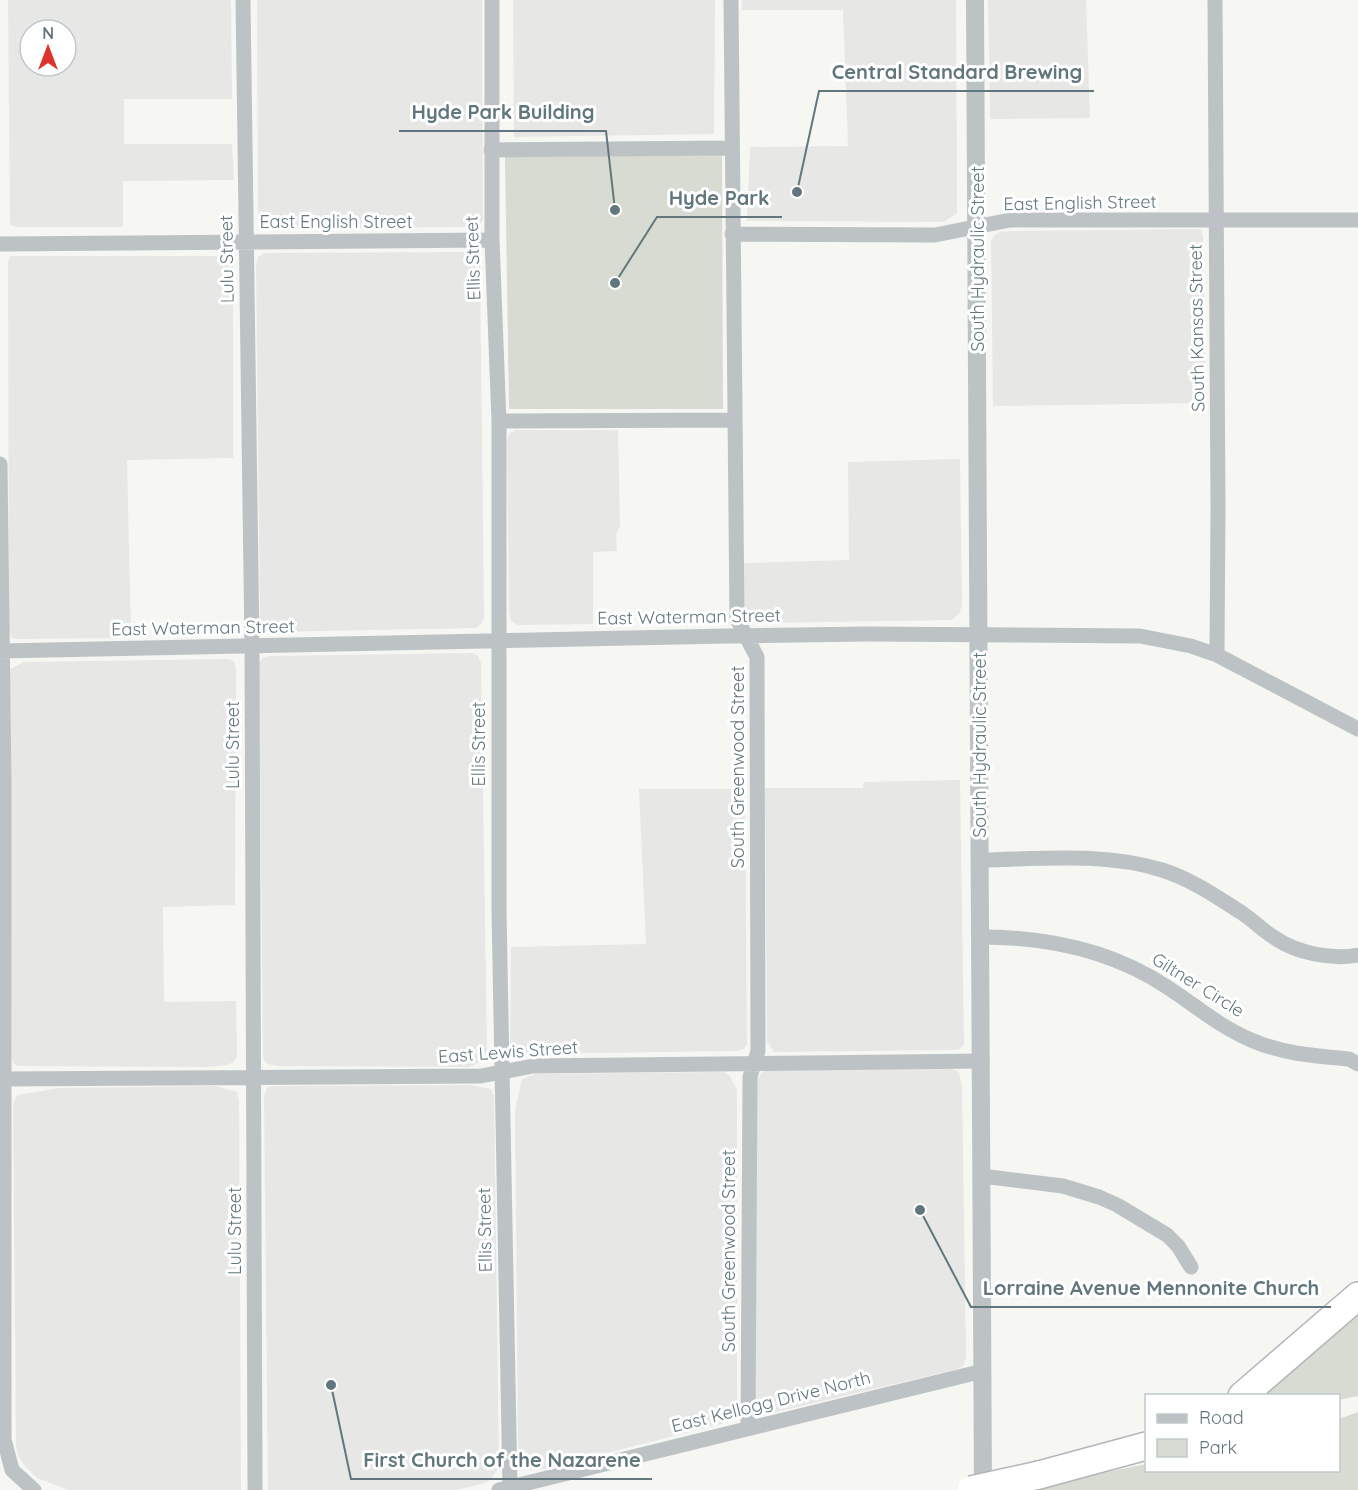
<svg xmlns="http://www.w3.org/2000/svg" width="1358" height="1490" viewBox="0 0 1358 1490" font-family="Quicksand,sans-serif">
	<rect width="100%" height="100%" fill="#f6f6f3"/>
	<!-- built -->
	<path fill="#e7e7e6" fill-rule="evenodd" d="M 8,0 L 231,0 L 232,99 L 124,99 L 124,144 L 232,144 L 234,180 L 123,181 L 123,227 L 16,227 L 10,225 ZM 30,30 L 66,30 L 66,66 L 30,66 Z
		M 257,0 L 482,0 L 483,220 L 480,224 L 473,227 L 266,228 L 261,225 L 258,217 Z
		M 513,0 L 715,0 L 714,134 L 514,137 Z
		M 742,0 L 956,0 L 957,213 L 944,222 L 747,221 L 750,147 L 848,146 L 843,10 L 742,10 Z
		M 988,0 L 1086,0 L 1090,118 L 990,119 Z
		M 1195,229 L 1201,230 L 1203,236 L 1206,403 L 993,406 L 991,241 L 994,236 L 1000,232 L 1009,231 Z
		M 469,252 L 477,254 L 480,262 L 484,618 L 481,624 L 476,628 L 269,632 L 262,629 L 260,623 L 256,265 L 258,257 L 264,253 Z
		M 11,256 L 224,256 L 230,258 L 233,264 L 233,458 L 127,460 L 131,635 L 116,638 L 20,639 L 12,638 L 9,631 L 8,261 Z
		M 516,430 L 618,430 L 620,526 L 616,535 L 617,551 L 593,552 L 593,624 L 518,625 L 511,621 L 509,612 L 507,439 L 510,433 Z
		M 960,459 L 962,605 L 959,614 L 952,620 L 756,623 L 748,620 L 744,616 L 744,563 L 849,560 L 848,462 Z
		M 473,653 L 478,656 L 481,663 L 487,1053 L 484,1060 L 470,1067 L 277,1066 L 268,1064 L 264,1060 L 263,1055 L 259,663 L 263,658 L 269,656 Z
		M 228,659 L 234,661 L 236,668 L 235,905 L 163,907 L 164,1002 L 236,1001 L 237,1056 L 234,1062 L 227,1065 L 208,1067 L 18,1066 L 13,1063 L 12,1057 L 10,669 L 24,662 Z
		M 960,780 L 964,1044 L 960,1049 L 953,1050 L 774,1052 L 767,1041 L 765,788 L 863,788 L 864,782 Z
		M 639,789 L 745,789 L 747,1044 L 744,1049 L 738,1051 L 517,1054 L 510,1045 L 511,947 L 646,944 Z
		M 953,1069 L 959,1072 L 962,1086 L 966,1357 L 964,1365 L 958,1369 L 772,1413 L 764,1410 L 756,1405 L 754,1398 L 754,1095 L 758,1078 L 763,1071 L 771,1070 Z
		M 724,1072 L 730,1076 L 737,1090 L 737,1405 L 735,1414 L 725,1423 L 540,1470 L 529,1470 L 521,1464 L 518,1446 L 515,1110 L 522,1079 L 535,1074 Z
		M 471,1085 L 491,1089 L 494,1095 L 499,1468 L 490,1480 L 482,1484 L 456,1490 L 268,1490 L 264,1096 L 267,1088 L 273,1086 Z
		M 215,1086 L 237,1092 L 239,1101 L 241,1490 L 69,1490 L 37,1478 L 25,1466 L 18,1455 L 16,1445 L 13,1105 L 17,1095 L 59,1088 Z"/>
	<!-- green -->
	<path fill="#d7dbd2" d="M 722,155 L 723,409 L 509,409 L 505,157 Z
		M 1358,1305 L 1358,1396 L 1339,1400 L 1338,1396 L 1250,1396 Z
		M 1358,1412 L 1358,1490 L 1035,1490 L 1035,1487 L 1146,1464 L 1146,1470 L 1338,1470 L 1339,1419 Z"/>
	<g fill="none" stroke-linecap="round" stroke-linejoin="round">
		<!-- motorway casing -->
		<g stroke="#b1b6b8" stroke-width="30">
			<path id="motorway" d="M 1242,1396 L 1358,1296
				M 1039,1475 L 1146,1446"/>
		</g>
		<!-- minor -->
		<path stroke="#bdc3c5" stroke-width="15" d="M 243,0 L 252,647 L 255,1490
			M 492,0 L 492,240 L 499,421 L 499,911 L 510,1487
			M 731,0 L 737,619 L 757,657 L 758,1051 L 750,1077 L 748,1428
			M 1215,0 L 1218,508 L 1217,655
			M 491,150 L 732,148
			M 732,234 L 935,235 L 1010,220 L 1358,220
			M 0,244 L 492,240
			M 499,421 L 734,420
			M 0,464 L 4,783 L 4,1439 L 12,1470 L 34,1490
			M 0,651 L 727,636 L 866,634 L 1140,636 L 1191,646 L 1217,655 L 1358,729
			M 981,860 C 1041,859 1104,852 1162,870 C 1191,879 1217,897 1242,913 C 1254,921 1263,931 1275,938 C 1297,953 1331,960 1358,955
			M 981,937 C 1047,937 1111,950 1167,987 C 1195,1005 1220,1027 1251,1040 C 1283,1054 1316,1056 1349,1059 L 1358,1064
			M 0,1079 L 481,1076 L 533,1066 L 982,1061
			M 982,1176 L 1063,1186 L 1099,1197 L 1117,1205 L 1167,1235 L 1178,1246 L 1191,1267
			M 499,1490 L 983,1371"/>
		<!-- tertiary -->
		<path stroke="#bdc3c5" stroke-width="18" d="M 975,0 L 983,1490"/>
		<!-- motorway -->
		<use href="#motorway" stroke="#fff" stroke-width="27"/>
		<!-- motorway-bridge casing -->
		<g stroke="#b1b6b8" stroke-width="30" stroke-linecap="butt">
			<path id="motorway-bridge" d="M 971,1490 L 1039,1475"/>
		</g>
		<!-- motorway-bridge -->
		<use href="#motorway-bridge" stroke="#fff" stroke-width="27"/>
	</g>
	<g text-anchor="middle" stroke-width="6" stroke-linejoin="round" paint-order="stroke">
		<!-- street labels -->
		<g font-size="18" fill="#62777d" stroke="#fff">
			<text transform="translate(1080 203) rotate(-1)" y="6">East English Street</text>
			<text x="336" y="228">East English Street</text>
			<text transform="translate(473 258) rotate(-92)" y="6">Ellis Street</text>
			<text transform="translate(227 259) rotate(-91)" y="6">Lulu Street</text>
			<text transform="translate(978 259) rotate(-90)" y="6">South Hydraulic Street</text>
			<text transform="translate(1197 328) rotate(-91)" y="6">South Kansas Street</text>
			<text transform="translate(689 617) rotate(-1)" y="6">East Waterman Street</text>
			<text transform="translate(203 628) rotate(-1)" y="6">East Waterman Street</text>
			<text transform="translate(479 744) rotate(-90)" y="6">Ellis Street</text>
			<text transform="translate(233 745) rotate(-90)" y="6">Lulu Street</text>
			<text transform="translate(980 745) rotate(-90)" y="6">South Hydraulic Street</text>
			<text transform="translate(738 767) rotate(-90)" y="6">South Greenwood Street</text>
			<text transform="translate(1198 985) rotate(32)" y="6">Giltner Circle</text>
			<text transform="translate(508 1052) rotate(-4)" y="6">East Lewis Street</text>
			<text transform="translate(485 1230) rotate(-91)" y="6">Ellis Street</text>
			<text transform="translate(235 1231) rotate(-90)" y="6">Lulu Street</text>
			<text transform="translate(729 1251) rotate(-90)" y="6">South Greenwood Street</text>
			<text transform="translate(771 1402) rotate(-14)" y="6">East Kellogg Drive North</text>
		</g>
	</g>
	<!-- callouts -->
	<path fill="none" stroke="#62777d" stroke-width="2" d="M797 192L819 91H1094M615 210L606 131H399M615 283L657 217H782M920 1210L971 1307H1331M331 1385L351 1479H652"/>
	<g fill="#62777d" stroke="#fff" stroke-width="2">
		<circle cx="797" cy="192" r="6"/>
		<circle cx="615" cy="210" r="6"/>
		<circle cx="615" cy="283" r="6"/>
		<circle cx="920" cy="1210" r="6"/>
		<circle cx="331" cy="1385" r="6"/>
	</g>
	<g font-size="20" text-anchor="middle" font-weight="bold" fill="#62777d" stroke="#fff" stroke-width="6" stroke-linejoin="round" paint-order="stroke">
		<text x="957" y="79">Central Standard Brewing</text>
		<text x="503" y="119">Hyde Park Building</text>
		<text x="719" y="205">Hyde Park</text>
		<text x="1151" y="1295">Lorraine Avenue Mennonite Church</text>
		<text x="502" y="1467">First Church of the Nazarene</text>
	</g>
	<!-- legend -->
	<rect x="1145" y="1394" width="195" height="78" fill="#ffffff" stroke="#c0c9cb" stroke-width="1.5"/>
	<rect x="1157" y="1414" width="30" height="9" fill="#bdc3c5" stroke="#c0c9cb" stroke-width="1.5"/>
	<text x="1199" y="1424" font-size="18" fill="#62777d">Road</text>
	<rect x="1157" y="1439" width="30" height="18" fill="#d7dbd2" stroke="#c0c9cb" stroke-width="1.5"/>
	<text x="1199" y="1454" font-size="18" fill="#62777d">Park</text>
	<!-- north arrow -->
	<g transform="translate(48 48)"><circle r="28" fill="#ffffff" stroke="#c0c9cb" stroke-width="1.5"/>
	<path d="M0-4.5L10 22L0 15L-10 22Z" fill="#de332b"/>
	<text y="-9" font-size="16" font-weight="bold" text-anchor="middle" fill="#62777d">N</text>
	</g>
</svg>
